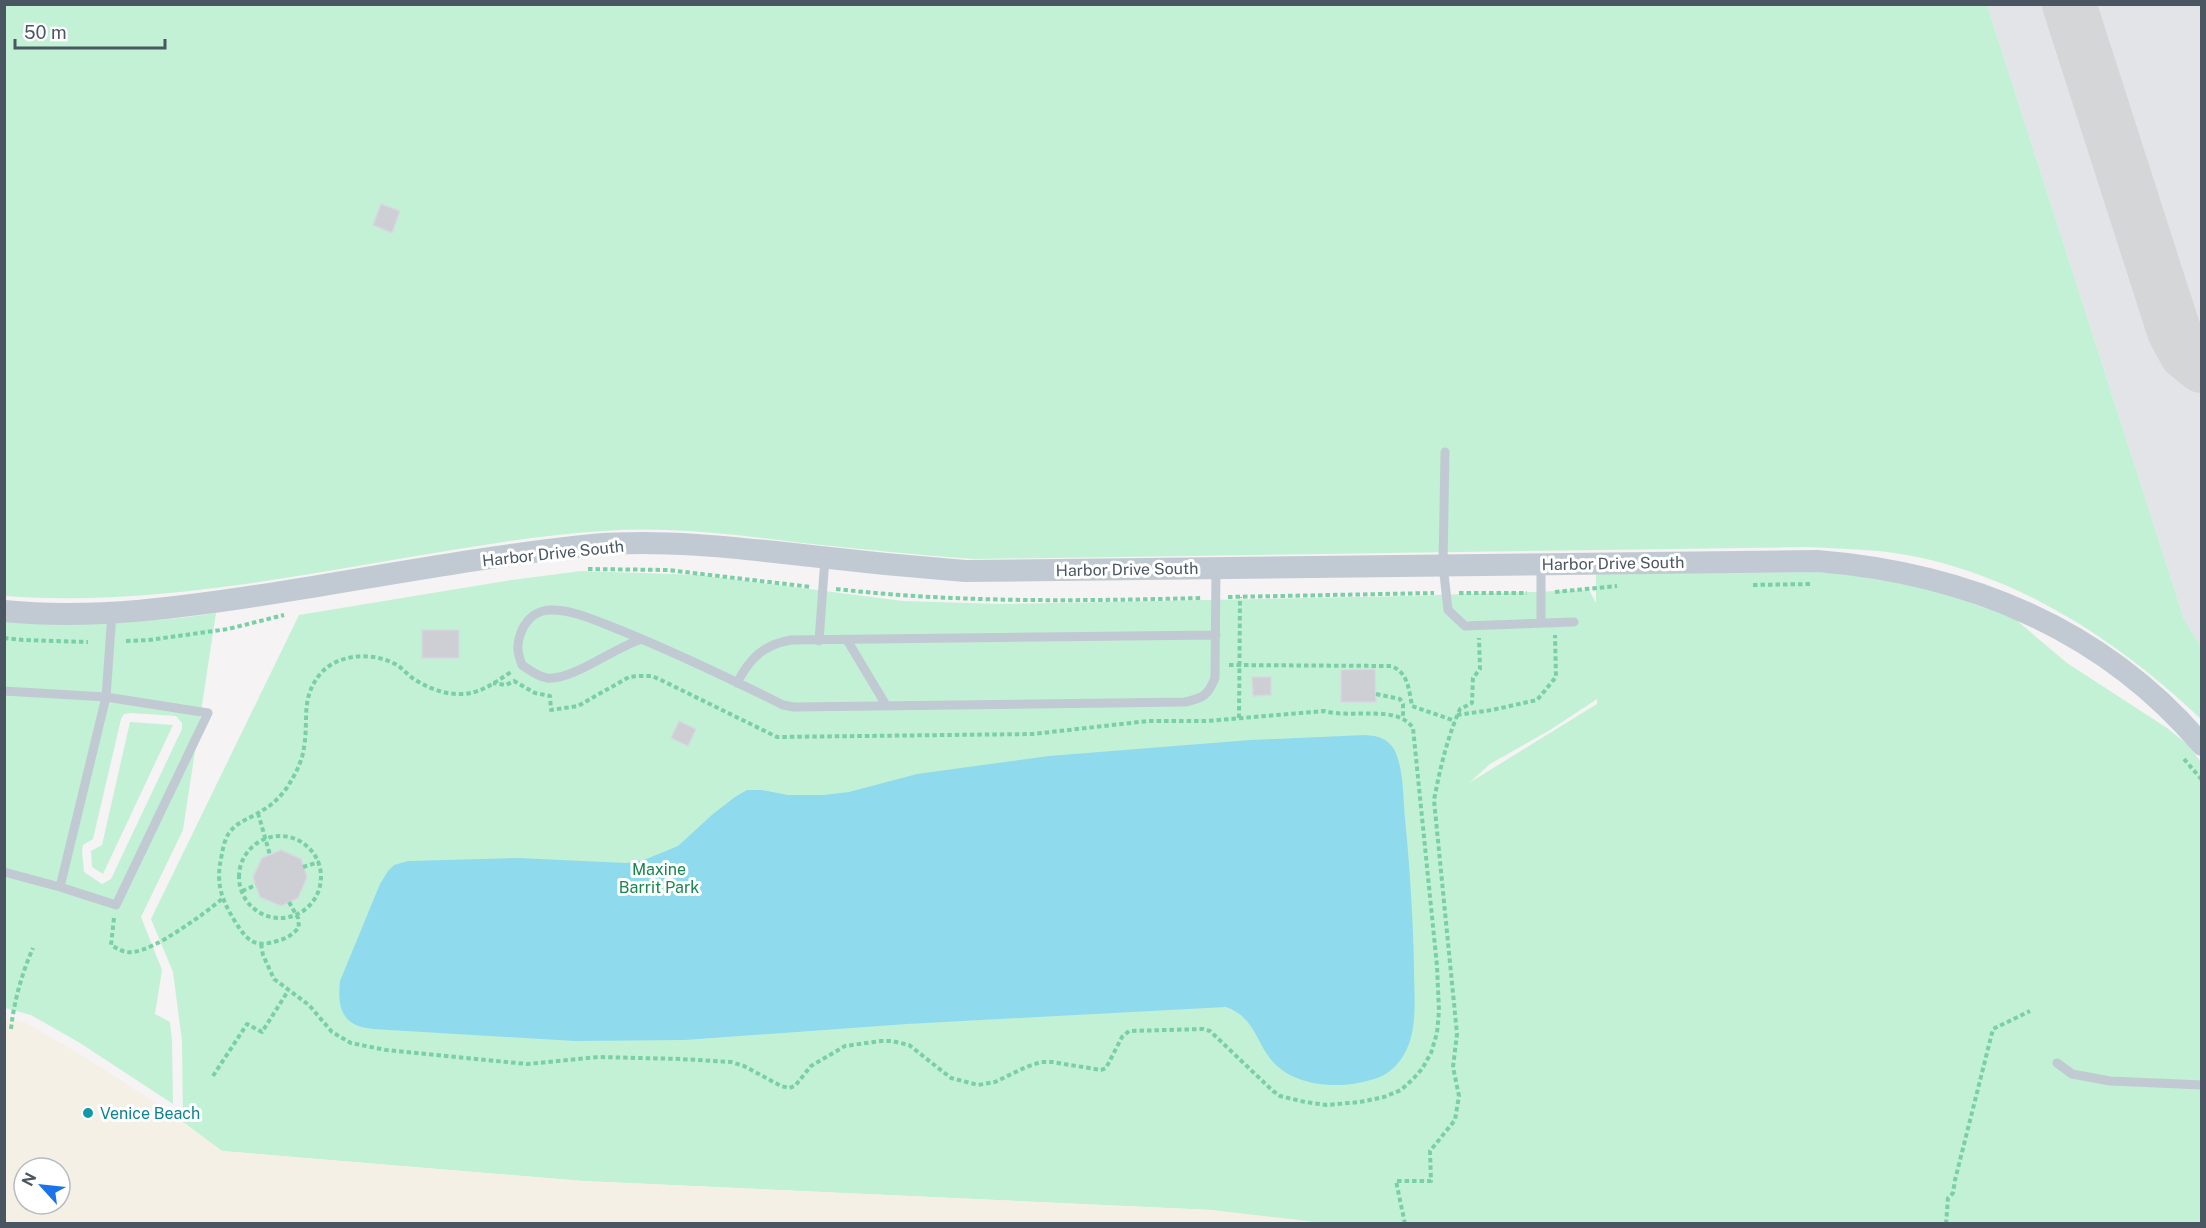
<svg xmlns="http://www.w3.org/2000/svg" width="2206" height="1228" viewBox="0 0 2206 1228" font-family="'Public Sans',sans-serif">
	<rect width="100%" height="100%" fill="#f5f3f3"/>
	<!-- airport -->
	<path fill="#e2e4e7" d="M 1987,5 L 2201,5 L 2201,647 L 2184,619 Z"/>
	<!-- green -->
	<path fill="#c3f1d5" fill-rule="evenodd" d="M 4,5 L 1987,5 L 2184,619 L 2201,647 L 2201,719 C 2112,635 2004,565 1879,551 C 1855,549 1830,548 1806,547 L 974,559 C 917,555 860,549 803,543 C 737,535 670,526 603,531 C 552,534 502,542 452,550 C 304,574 155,607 5,596 Z
		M 581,571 L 699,575 L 903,601 L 1000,604 L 1406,596 L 1589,590 L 1596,603 L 1596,574 L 1817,572 L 1847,574 L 1936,590 L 2015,619 L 2067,663 L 2167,728 L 2187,744 L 2201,762 L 2201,1223 L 1324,1224 L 1211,1210 L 583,1181 L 222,1151 L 183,1122 L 182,1041 L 173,972 L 151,919 L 299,615 L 512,580 ZM 1597,699 L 1597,704 L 1469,783 L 1490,764 L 1550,730 Z
		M 216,613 L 183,830 L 141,917 L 162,970 L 155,1014 L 170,1022 L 172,1041 L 173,1104 L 80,1043 L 31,1015 L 5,1008 L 4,621 C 78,623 143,625 216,613 ZM 131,713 L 176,716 L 182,723 L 182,729 L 111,879 L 102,884 L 84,872 L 82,851 L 83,845 L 93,839 L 121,719 L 124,714 Z
		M 130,722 L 173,725 L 103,874 L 92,867 L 91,851 L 102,845 Z"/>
	<!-- sand -->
	<path fill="#f5f0e5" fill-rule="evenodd" d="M 4,1017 L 26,1023 L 75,1051 L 159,1105 L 222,1151 L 583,1181 L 1211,1210 L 1324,1223 L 5,1223 ZM 24,1168 L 60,1168 L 60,1204 L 24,1204 Z"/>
	<!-- water -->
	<path fill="#90daee" d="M 1365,735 C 1378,736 1388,738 1395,751 C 1404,771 1403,798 1405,819 C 1410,869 1413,918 1414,969 C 1414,993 1417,1018 1410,1041 C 1404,1059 1392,1074 1374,1079 C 1341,1090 1291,1088 1269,1057 C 1254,1036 1253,1017 1226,1007 L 907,1024 L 684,1040 L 575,1041 L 373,1029 C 343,1026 337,1010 340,981 L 380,884 L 388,871 L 394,865 L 408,861 L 518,858 L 626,863 L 644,860 L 678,846 L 713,814 L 735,797 L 747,790 L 762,790 L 788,795 L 824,795 L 849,792 L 917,774 L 1049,756 L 1250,740 Z"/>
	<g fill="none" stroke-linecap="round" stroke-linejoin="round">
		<!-- taxiway -->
		<path stroke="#d5d6d8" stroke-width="54" d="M 2069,4 L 2174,331 L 2186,353 L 2202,366"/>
	</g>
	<!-- building -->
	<path fill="#cdcfd5" stroke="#d7d9de" stroke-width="1.5" d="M 381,204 L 400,211 L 392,233 L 373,225 Z
		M 422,630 L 459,630 L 459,658 L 422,658 Z
		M 1375,669 L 1376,702 L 1341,702 L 1341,670 Z
		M 1252,677 L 1271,677 L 1271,695 L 1253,696 Z
		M 679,721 L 696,729 L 688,746 L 671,738 Z
		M 281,850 L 301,859 L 307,877 L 298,898 L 281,906 L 260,897 L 253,877 L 262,858 Z"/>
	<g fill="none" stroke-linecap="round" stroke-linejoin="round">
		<!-- path -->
		<path stroke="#7ad0a6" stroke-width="4" stroke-dasharray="4.5 3" stroke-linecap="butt" d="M 588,569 L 668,570 L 811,587
			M 1753,585 L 1811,584
			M 836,589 C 958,603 1080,601 1203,598
			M 1555,592 L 1617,586
			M 1459,593 L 1527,593
			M 1228,597 L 1434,593
			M 4,638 L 23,640 L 88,642
			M 126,641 L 149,640 L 228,629 L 284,615
			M 1229,665 L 1391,666 C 1408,672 1409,690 1412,706 L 1455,721
			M 1376,694 L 1400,699 L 1403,704 L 1403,717
			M 1457,715 L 1492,710 L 1537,700 L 1556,677 L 1555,635
			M 1239,718 L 1240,597
			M 2184,759 L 2202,780
			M 258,813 L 270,855
			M239 877a41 41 0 1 1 82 0a41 41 0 1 1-82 0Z
			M 303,867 L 319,862
			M 242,891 L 256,885
			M 289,902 L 298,918 L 299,927 C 294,934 286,939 277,941 C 254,948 248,941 236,923 C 221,899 215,883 222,854 C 223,847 225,839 229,833 C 237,821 252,818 263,810 C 274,804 285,792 291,781 C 297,771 303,758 304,747 C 309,718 300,698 321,673 C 338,654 371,652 393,663 C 400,666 405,672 411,677 C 424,686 441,694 458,694 C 479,695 494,683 511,672
			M 114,918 L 111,945 C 118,949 124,953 133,952 C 155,950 204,914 222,899
			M 261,944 L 263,955 L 274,979 L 309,1005 L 332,1032 L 351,1043 L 386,1050 L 527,1064 L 599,1057 L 681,1059 L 731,1062 L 744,1066 L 781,1086 L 789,1088 L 795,1086 L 811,1066 L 845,1046 L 881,1041 L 892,1041 L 909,1045 L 951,1078 L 978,1085 L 995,1082 L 1026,1067 L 1041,1062 L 1052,1062 L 1101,1070 L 1106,1068 L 1122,1037 L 1129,1031 L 1203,1029 L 1210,1031 L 1273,1091 L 1280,1096 L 1305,1102 L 1327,1105 L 1360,1102 L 1384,1097 L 1401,1090 L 1413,1079 L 1422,1069 L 1431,1053 L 1437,1033 L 1439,1011 L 1437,966 L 1413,728 C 1397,704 1352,719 1324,711 L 1207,721 L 1148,721 L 1033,734 L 777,737 L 663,681 L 652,676 L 639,676 L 629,677 L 578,706 L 551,710 L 550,696 L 535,693 L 514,681 L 506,685 L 493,683
			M 11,1029 C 14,1001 22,973 33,948
			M 213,1076 L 247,1024 L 262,1032 L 288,991
			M 1405,1224 L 1396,1181 L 1431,1181 L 1430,1151 L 1455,1120 L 1459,1096 L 1453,1067 L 1457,1034 L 1434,800 C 1440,769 1447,738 1460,709 L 1472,703 L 1473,678 L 1480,669 L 1479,638
			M 1946,1224 L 1948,1198 L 1953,1193 L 1955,1180 L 1993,1029 L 2030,1011"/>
		<!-- service -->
		<path stroke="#c1cad2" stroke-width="9" d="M 1445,452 L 1443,565 L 1448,610 L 1465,626 L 1574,622
			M 1541,623 L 1541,565
			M 642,639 C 615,647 572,681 547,678 C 539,677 529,670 522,665 C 517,652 516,644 522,630 C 528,617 539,609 554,610 C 577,611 599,622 620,630 C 676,653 729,678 783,705 L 794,707 L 1185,702 C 1204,698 1208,695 1215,678 L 1216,568
			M 847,640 L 886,705
			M 819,641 L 825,558
			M 737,683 C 750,658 763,645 791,640 L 1216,635
			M 4,691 L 106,697 L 208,713 L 116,905 L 60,887 L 4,872
			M 60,887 L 106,697 L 112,613
			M 2057,1063 L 2072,1074 L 2110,1081 L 2202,1085"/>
		<!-- tertiary -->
		<path stroke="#c1cad2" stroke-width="22" d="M 4,611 C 96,620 185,607 275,593 C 381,576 486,556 592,545 C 665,539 739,548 811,556 C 862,562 913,567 965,571 L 1817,561 C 1966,573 2103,628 2202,745"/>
	</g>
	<!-- markers -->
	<circle fill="#0f9aa8" stroke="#fff" stroke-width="2" cx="88" cy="1113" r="6"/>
	<g text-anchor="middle" stroke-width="6" stroke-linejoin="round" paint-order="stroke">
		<!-- street labels -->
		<g font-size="16" fill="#4a5661" stroke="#fff">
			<text transform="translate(553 553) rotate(-6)" y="6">Harbor Drive South</text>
			<text transform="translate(1613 563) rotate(-1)" y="6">Harbor Drive South</text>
			<text transform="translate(1127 569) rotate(-1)" y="6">Harbor Drive South</text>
		</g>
		<!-- park labels -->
		<g font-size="16" fill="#17864f" stroke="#fff">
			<text x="659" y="875">Maxine<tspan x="659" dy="18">Barrit Park</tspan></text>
		</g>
		<!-- culture labels -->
		<g font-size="16" fill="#0d838f" stroke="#fff" text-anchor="start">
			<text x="100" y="1119">Venice Beach</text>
		</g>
	</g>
	<!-- border -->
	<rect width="2206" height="1228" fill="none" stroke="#4a5661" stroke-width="12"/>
	<!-- north arrow -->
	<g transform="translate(42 1186) rotate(297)"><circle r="28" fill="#ffffff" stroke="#b7bbc0" stroke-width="1.5"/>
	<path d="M0-4.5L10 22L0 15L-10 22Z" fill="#1a73e8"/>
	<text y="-9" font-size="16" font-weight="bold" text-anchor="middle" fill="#4a5661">N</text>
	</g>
	<!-- scale -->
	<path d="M15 39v9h150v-9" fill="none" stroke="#4a5661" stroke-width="3"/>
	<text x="24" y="39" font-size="18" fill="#4a5661" stroke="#ffffff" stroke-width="4.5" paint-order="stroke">50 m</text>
</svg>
